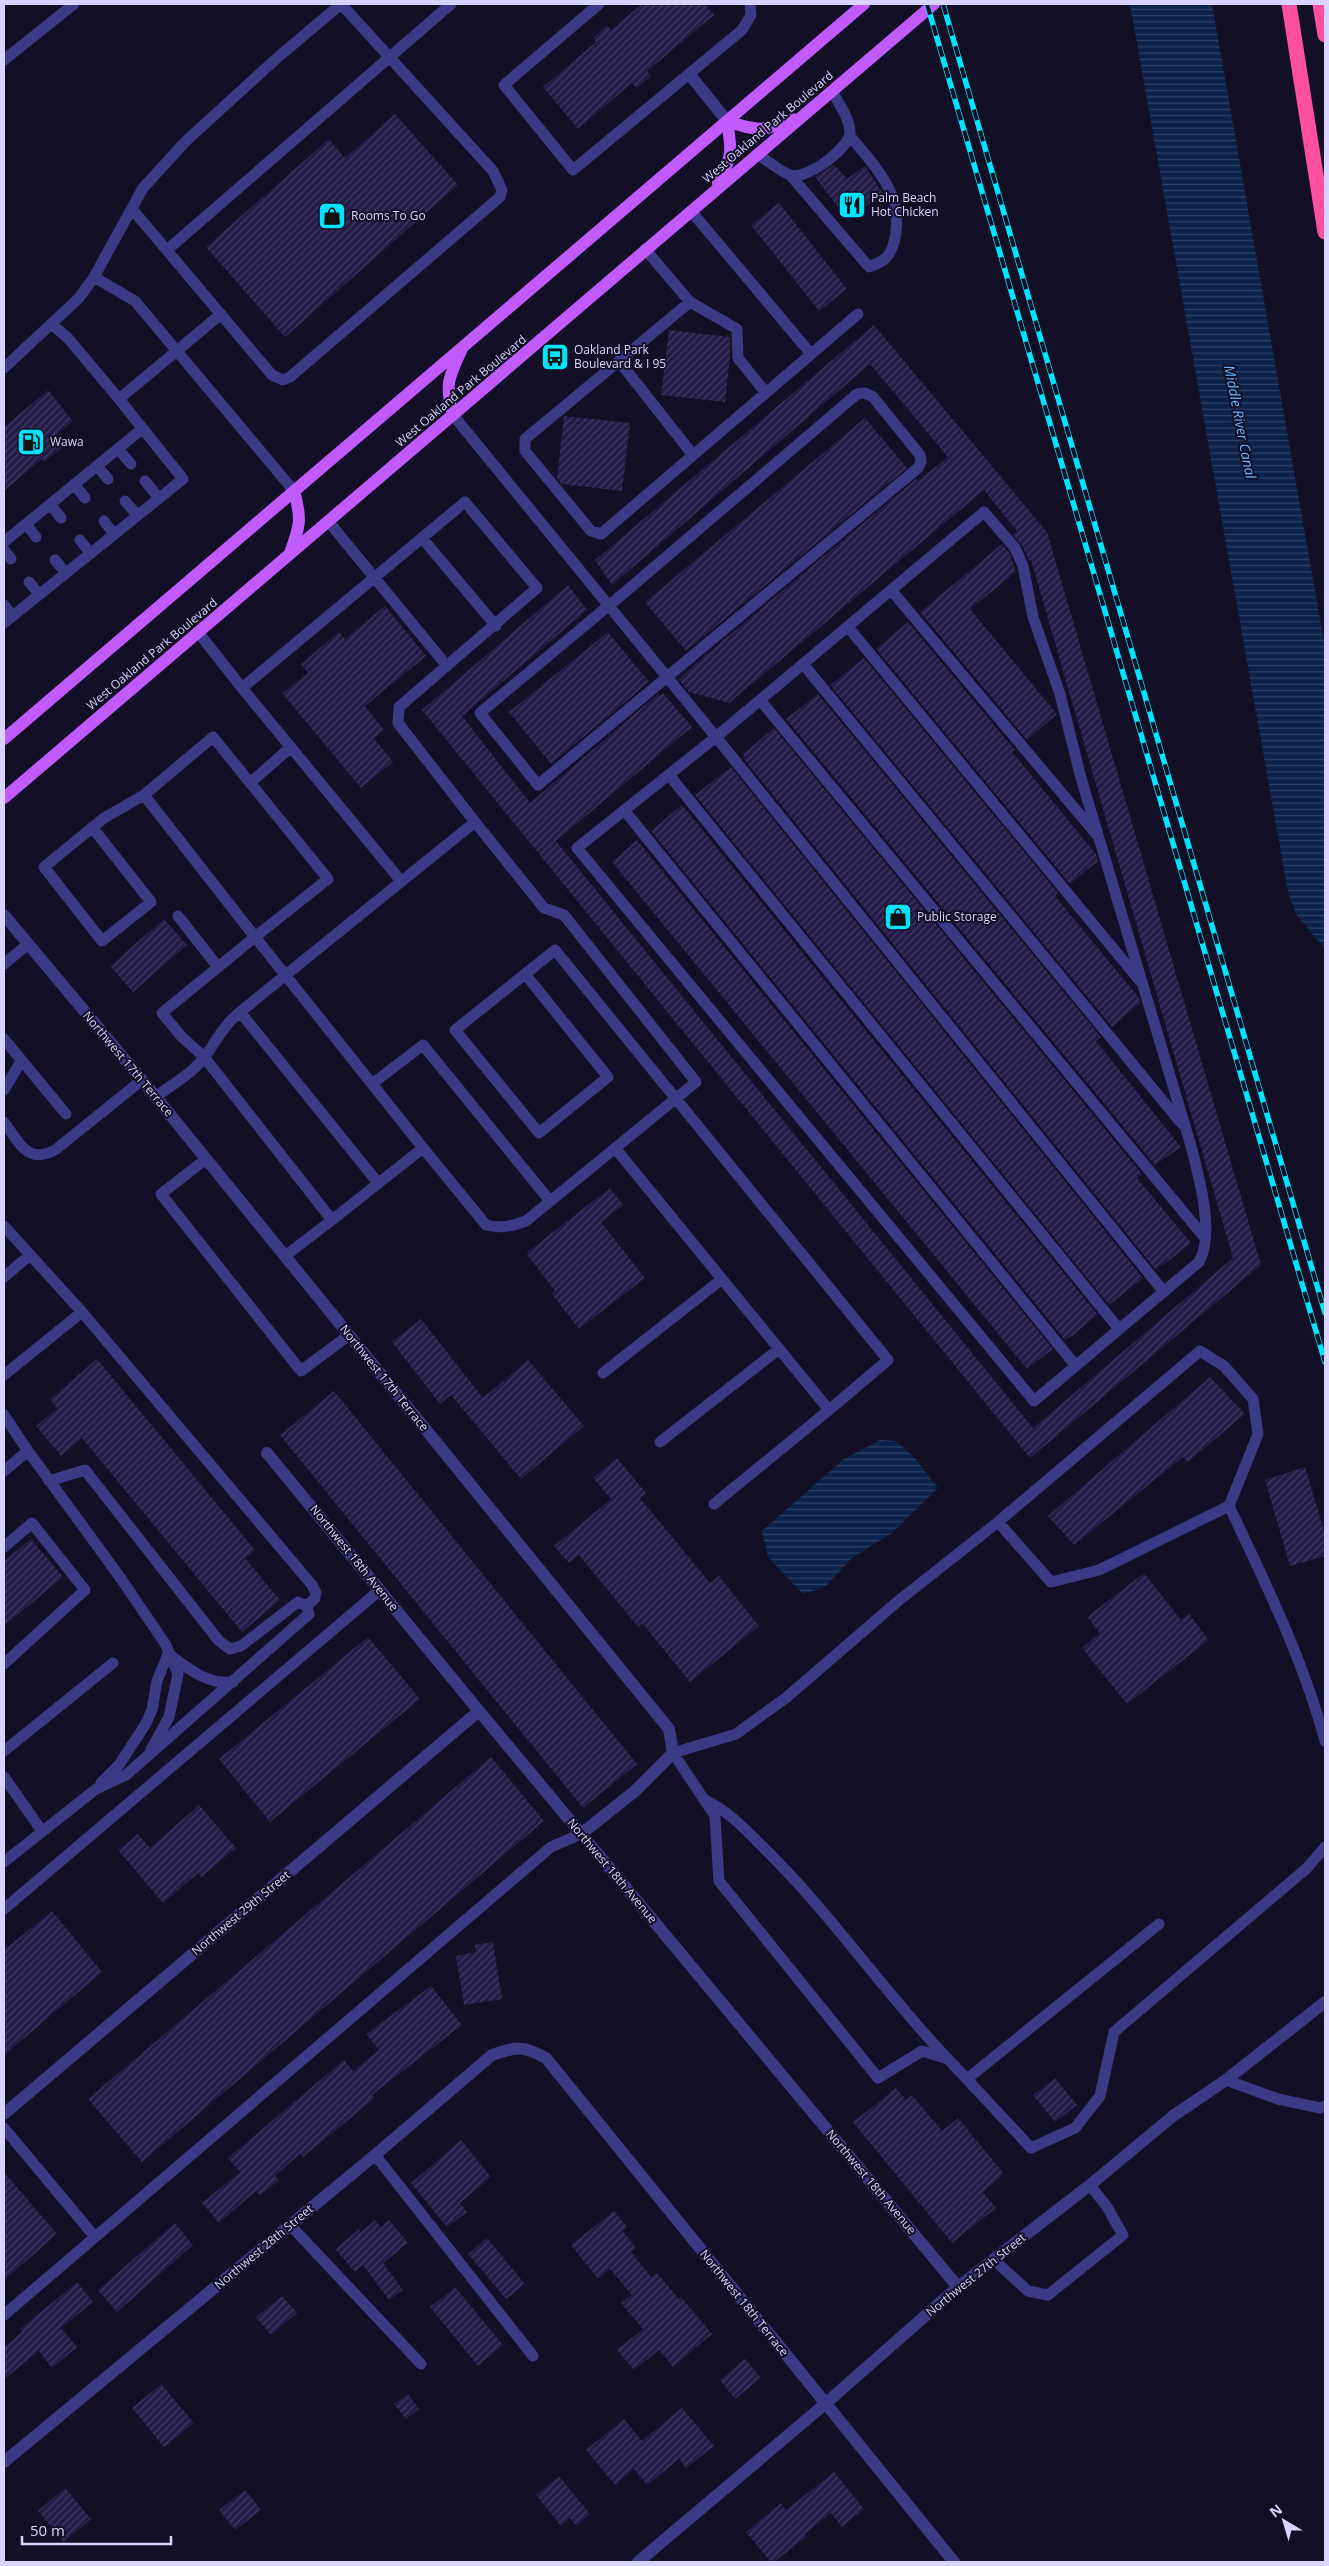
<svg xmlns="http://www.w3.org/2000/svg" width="1329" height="2566" viewBox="0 0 1329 2566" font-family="'Open Sans',sans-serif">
	<defs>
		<pattern id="water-rules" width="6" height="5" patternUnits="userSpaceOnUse" patternTransform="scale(1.25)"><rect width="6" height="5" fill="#0c2248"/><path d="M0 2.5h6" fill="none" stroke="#2f4163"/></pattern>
		<pattern id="building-hatch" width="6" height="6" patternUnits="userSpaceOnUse" patternTransform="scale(1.25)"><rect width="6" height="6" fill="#241b47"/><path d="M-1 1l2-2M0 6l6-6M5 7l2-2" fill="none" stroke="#433b63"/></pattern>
	</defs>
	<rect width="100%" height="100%" fill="#130f26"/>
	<!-- water -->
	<path fill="url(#water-rules)" d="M 1130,4 L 1212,4 L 1325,648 L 1325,949 L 1296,914 L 1288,892 Z
		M 880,1440 L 896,1441 L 915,1458 L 938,1488 L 892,1533 L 852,1558 L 825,1587 L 803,1594 L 768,1557 L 762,1531 L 844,1459 Z"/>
	<!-- building -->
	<path fill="url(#building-hatch)" d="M 642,4 L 705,4 L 714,15 L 647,71 L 651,76 L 637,88 L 632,83 L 578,129 L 543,87 L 596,42 L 593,38 L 607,25 L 611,30 Z
		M 395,114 L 458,185 L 285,337 L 206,247 L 329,139 L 345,158 Z
		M 834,165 L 847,179 L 865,166 L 882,192 L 849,221 L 815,177 Z
		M 779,203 L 847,289 L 819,311 L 751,225 Z
		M 874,325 L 1047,532 L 1261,1265 L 1030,1458 L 422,710 L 568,585 L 587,610 L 462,716 L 530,803 L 658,694 L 660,696 L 663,693 L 692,727 L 556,841 L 1033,1428 L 1233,1258 L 1031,560 L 1029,561 L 1022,545 L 1013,535 L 1017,531 L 984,490 L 729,703 L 689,692 L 679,680 L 696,663 L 916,479 L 918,481 L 948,457 L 870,364 L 612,585 L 595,560 Z
		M 669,330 L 730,337 L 730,357 L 725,402 L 661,395 Z
		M 48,390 L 73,421 L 54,437 L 63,447 L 44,462 L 42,459 L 4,491 L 4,427 Z
		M 564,416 L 630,423 L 622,491 L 562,484 L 557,478 Z
		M 865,418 L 907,468 L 686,651 L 645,602 Z
		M 1002,544 L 1009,552 L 1016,572 L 970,609 L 1057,714 L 1027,740 L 920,612 Z
		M 385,606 L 426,656 L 365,706 L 384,730 L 374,738 L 393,762 L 361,788 L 282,693 L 308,673 L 301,664 L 339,632 L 345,639 Z
		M 908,622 L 1015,750 L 1012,752 L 1096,854 L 1098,861 L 1070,884 L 876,649 Z
		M 608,632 L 649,682 L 551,764 L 509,712 Z
		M 864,658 L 1058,893 L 1055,896 L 1139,998 L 1140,1003 L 1112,1027 L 830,685 Z
		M 818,694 L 1101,1037 L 1096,1041 L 1181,1147 L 1155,1165 L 786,719 Z
		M 774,728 L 1142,1174 L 1137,1178 L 1191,1243 L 1162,1266 L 1160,1264 L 1155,1269 L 743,758 L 745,757 L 743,754 Z
		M 731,767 L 1143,1278 L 1109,1305 L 695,795 Z
		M 682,805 L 1098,1315 L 1072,1336 L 1065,1340 L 651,831 Z
		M 637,840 L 1053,1349 L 1027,1369 L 612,862 Z
		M 164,919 L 187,945 L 133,992 L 110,966 Z
		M 610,1188 L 623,1205 L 601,1222 L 645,1278 L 579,1329 L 552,1294 L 555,1291 L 526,1253 Z
		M 421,1319 L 483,1398 L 528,1360 L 584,1426 L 521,1479 L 451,1395 L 440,1404 L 392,1342 Z
		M 97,1359 L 255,1550 L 245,1558 L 280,1600 L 242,1632 L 82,1438 L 61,1456 L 36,1426 L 57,1409 L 50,1399 Z
		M 1210,1377 L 1245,1414 L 1188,1462 L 1183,1457 L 1074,1545 L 1048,1516 Z
		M 334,1391 L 637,1764 L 583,1808 L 280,1435 Z
		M 617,1458 L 646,1493 L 640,1498 L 710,1583 L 719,1576 L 759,1626 L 690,1682 L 642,1623 L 638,1627 L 579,1555 L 569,1563 L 554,1546 L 611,1499 L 593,1478 Z
		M 1305,1467 L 1325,1534 L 1325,1556 L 1290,1566 L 1265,1480 Z
		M 31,1539 L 63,1577 L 4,1626 L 4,1561 Z
		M 1144,1573 L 1181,1620 L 1189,1614 L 1209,1640 L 1127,1704 L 1082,1648 L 1100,1633 L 1087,1617 Z
		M 368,1637 L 420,1699 L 270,1822 L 219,1759 Z
		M 491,1757 L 544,1821 L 142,2162 L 88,2099 Z
		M 199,1805 L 236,1848 L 201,1877 L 198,1873 L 163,1903 L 118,1850 L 138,1834 L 150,1848 Z
		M 52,1911 L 102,1972 L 4,2055 L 4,1950 Z
		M 493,1942 L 502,1999 L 464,2005 L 456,1956 L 476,1952 L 475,1945 Z
		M 431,1986 L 462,2025 L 372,2095 L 375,2098 L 303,2157 L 300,2154 L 275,2176 L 279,2180 L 260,2196 L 256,2191 L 219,2223 L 202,2203 L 240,2172 L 228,2158 L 344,2060 L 353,2071 L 379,2050 L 366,2034 Z
		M 1055,2078 L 1077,2105 L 1055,2122 L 1033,2095 Z
		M 896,2088 L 906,2100 L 912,2095 L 942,2131 L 958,2118 L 1004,2174 L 983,2192 L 996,2208 L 952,2243 L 853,2122 Z
		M 461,2140 L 491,2177 L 460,2203 L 467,2212 L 447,2227 L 411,2183 Z
		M 4,2172 L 57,2234 L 4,2280 Z
		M 614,2211 L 627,2227 L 623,2231 L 636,2248 L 631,2252 L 651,2277 L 657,2273 L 679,2299 L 681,2297 L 712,2334 L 673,2367 L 659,2350 L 634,2370 L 617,2350 L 643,2329 L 621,2303 L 632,2295 L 610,2269 L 598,2279 L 571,2245 Z
		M 375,2220 L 381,2227 L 389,2220 L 408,2243 L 383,2263 L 403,2290 L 389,2300 L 363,2265 L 355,2272 L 335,2249 L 359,2229 L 361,2232 Z
		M 175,2223 L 193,2245 L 117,2312 L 98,2290 Z
		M 487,2238 L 525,2284 L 506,2299 L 468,2254 Z
		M 77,2282 L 93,2302 L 61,2328 L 77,2347 L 52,2368 L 39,2351 L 4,2379 L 4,2347 L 22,2332 L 20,2329 Z
		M 455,2287 L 503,2345 L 478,2366 L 430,2307 Z
		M 282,2296 L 297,2313 L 271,2335 L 256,2317 Z
		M 745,2359 L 761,2378 L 735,2399 L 720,2380 Z
		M 161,2384 L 194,2423 L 164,2447 L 132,2408 Z
		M 408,2394 L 419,2409 L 406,2419 L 394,2404 Z
		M 682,2408 L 714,2446 L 686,2468 L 679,2459 L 647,2485 L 634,2469 L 615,2485 L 586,2450 L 624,2419 L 642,2441 Z
		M 834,2472 L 864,2509 L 842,2527 L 831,2513 L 805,2534 L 807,2536 L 774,2562 L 771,2562 L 746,2532 L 781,2503 L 786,2510 Z
		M 559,2476 L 590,2514 L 576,2526 L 570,2518 L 561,2526 L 536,2495 Z
		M 65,2488 L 91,2519 L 64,2542 L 38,2511 Z
		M 245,2490 L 261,2510 L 235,2530 L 219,2510 Z"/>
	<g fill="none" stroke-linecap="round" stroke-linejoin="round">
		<!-- lane -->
		<path stroke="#3d3a85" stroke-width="11" d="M 599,4 L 504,85 L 573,170 L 742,30 L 751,15 L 750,4
			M 4,60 L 74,4
			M 757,154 C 767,160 779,171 790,175 C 805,181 849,149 850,133 C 850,119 839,104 832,91
			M 791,176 L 869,267 C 874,265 882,262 886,258 C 900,242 899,207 889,189 C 879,169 864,153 850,136
			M 132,209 L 272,375 L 283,380 L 290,377 L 500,197 L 502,190 L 493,171 L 342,5
			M 691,211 L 811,354
			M 645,249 L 690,302 L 525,439 L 525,451 L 591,531 L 601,534 L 858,314
			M 167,250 L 451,4
			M 94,277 L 135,301 L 294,491
			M 690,302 L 737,329 L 738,358 L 766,393
			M 51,324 L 67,337 L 119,399 L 221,314
			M 619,361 L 693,455
			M 4,368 L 79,298 L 94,277 L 143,188 L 186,141 L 277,58 L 341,4
			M 453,415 L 667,677 L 918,468 L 921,462 L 920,455 L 873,397 L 865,393 L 857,394 L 624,593 L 595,617 L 480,713 L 538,785 L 667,677 L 716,737 L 577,848 L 1034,1401 L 1199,1262 C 1215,1234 1199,1177 1191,1146 L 1081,778 L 1060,694 L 1033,617 L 1023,566 L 1015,548 L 984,512 L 716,737 L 1164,1292
			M 118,449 L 131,464
			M 97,466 L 108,479
			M 145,481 L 159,498
			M 74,484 L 85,498
			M 125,501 L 137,515
			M 50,504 L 61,518
			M 104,521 L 114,534
			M 328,521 L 447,666
			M 26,524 L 36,537
			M 422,538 L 496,626
			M 80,540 L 90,553
			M 4,542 L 142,429
			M 4,550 L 11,559
			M 55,560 L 66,573
			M 29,582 L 39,594
			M 891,590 L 1097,835
			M 4,605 L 12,616
			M 4,623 L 183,479 L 119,399
			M 848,627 L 1140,981
			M 803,664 L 1182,1124
			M 242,688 L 401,881
			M 760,700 L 1205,1238
			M 669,775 L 1119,1329
			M 250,783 L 291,747
			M 624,810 L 1076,1366
			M 92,827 L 151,902 L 102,941 L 44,867 L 104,818 L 144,795 L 213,737 L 328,879 L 255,937 L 144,795
			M 178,916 L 218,967
			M 4,964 L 28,944
			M 525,974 L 608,1077 L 539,1133 L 455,1030 L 555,950 L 888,1360 L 829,1410 L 615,1148
			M 240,1012 L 378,1183
			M 4,1039 L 66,1114
			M 372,1084 L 423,1045 L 550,1201
			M 4,1090 L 21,1061
			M 155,1097 C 172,1085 191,1074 204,1058 C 217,1040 223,1026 240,1012 L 475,822 L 398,723 L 399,707 L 537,588 L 465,502 L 242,688 L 198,632
			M 4,1122 C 19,1142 27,1165 55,1150 L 142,1080
			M 423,1148 L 486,1225 C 501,1229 512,1226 526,1221 L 696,1082 L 564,915 L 544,908 L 475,822
			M 206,1159 L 161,1194 L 301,1371 L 349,1335
			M 4,1226 L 82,1312 L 4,1375
			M 285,1256 L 332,1220 L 204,1057 L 181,1036 L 162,1013 L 255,937 L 423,1148 L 332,1220
			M 4,1277 L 30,1255
			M 82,1312 L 312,1585 L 316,1593 L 315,1598 L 307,1606
			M 603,1373 L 722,1279
			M 4,1415 L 28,1451 L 4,1471
			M 660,1442 L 779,1349
			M 28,1451 L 122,1580 L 166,1645 L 178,1674 L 169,1717 L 151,1750
			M 714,1504 L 829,1410
			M 1229,1506 C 1265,1582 1303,1659 1325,1741
			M 998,1522 L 1051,1582 L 1099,1570 L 1229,1506 L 1258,1434 L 1253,1399 L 1224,1366 L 1200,1351 L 998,1522 L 897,1602 L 787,1697 L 736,1734 L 673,1753 L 715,1816 L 719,1881 L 878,2078 L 922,2051 L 948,2059 L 1031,2148 L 1075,2128 L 1100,2096 L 1114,2032 L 1307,1868 L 1325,1847
			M 4,1547 L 32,1523 L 85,1590 L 4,1664
			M 170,1655 C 189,1669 208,1685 233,1682
			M 4,1751 L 113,1663
			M 4,1777 L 42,1831
			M 101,1783 L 119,1765 L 145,1725 L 152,1710 L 157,1681 L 168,1654
			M 705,1800 C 730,1812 747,1831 766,1850 C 832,1915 883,1991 946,2057
			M 4,1862 L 96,1789 L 126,1775 L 309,1614 L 307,1606 L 298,1602 L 241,1646 L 230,1649 L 219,1641 L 85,1470 L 49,1481
			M 4,1909 L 380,1590
			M 967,2079 L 1159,1924
			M 1226,2080 L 1278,2099 L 1320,2108 L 1325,2106
			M 4,2128 L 95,2237
			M 375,2155 L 533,2356
			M 290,2225 L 421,2364
			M 994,2260 L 1028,2291 L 1048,2295 L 1123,2235 L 1107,2207 L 1090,2185
			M 4,2315 L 551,1847 L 581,1834"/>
		<!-- street -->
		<path stroke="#3d3a85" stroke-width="12" d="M 690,75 L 727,121
			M 4,915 L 142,1080 L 669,1729 L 673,1753 L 635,1791 L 581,1834
			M 267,1453 L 479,1711 L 958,2287
			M 4,2114 L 479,1711
			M 4,2462 L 375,2155 L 492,2055 C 516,2046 524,2046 546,2058 L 954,2562
			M 638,2562 L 825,2404 L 958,2287 L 1090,2185 L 1173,2116 L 1226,2080 L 1325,2002"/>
		<!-- primary -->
		<path stroke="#c25bff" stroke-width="12" d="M 727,121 C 758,132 763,131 793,119
			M 718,183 C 733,155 732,151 727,121
			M 453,415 C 445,385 448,379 461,351
			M 290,553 C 300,526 302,519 294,491
			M 4,739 L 864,4
			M 4,798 L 934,4"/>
		<!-- highway -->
		<path stroke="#ff4fa3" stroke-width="15" d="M 1289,4 L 1325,232
			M 1320,4 L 1325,35"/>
		<!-- rail casing -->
		<g stroke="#00e5ff" stroke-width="5.5">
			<path id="rail" d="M 927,4 L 1325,1362
				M 943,4 L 1325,1313"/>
		</g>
		<!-- rail -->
		<use href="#rail" stroke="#130f26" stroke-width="4" stroke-dasharray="11" stroke-linecap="butt"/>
	</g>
	<!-- icons -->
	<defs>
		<g id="restaurant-square" transform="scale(1.4375)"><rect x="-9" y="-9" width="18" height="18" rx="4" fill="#00e5ff" stroke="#130f26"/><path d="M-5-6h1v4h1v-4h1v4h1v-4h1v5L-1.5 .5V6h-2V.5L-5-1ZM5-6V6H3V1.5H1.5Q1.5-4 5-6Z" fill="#111"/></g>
		<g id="shop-square" transform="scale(1.4375)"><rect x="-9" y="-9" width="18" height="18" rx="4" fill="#00e5ff" stroke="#130f26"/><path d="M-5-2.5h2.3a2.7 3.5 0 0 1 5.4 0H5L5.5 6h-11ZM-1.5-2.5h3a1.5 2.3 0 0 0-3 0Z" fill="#111"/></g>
		<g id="bus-square" transform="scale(1.4375)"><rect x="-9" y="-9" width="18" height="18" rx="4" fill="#00e5ff" stroke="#130f26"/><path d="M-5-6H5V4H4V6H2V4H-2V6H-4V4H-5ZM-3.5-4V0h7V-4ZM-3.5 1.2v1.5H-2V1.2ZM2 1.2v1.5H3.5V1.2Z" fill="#111"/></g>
		<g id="fuel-square" transform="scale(1.4375)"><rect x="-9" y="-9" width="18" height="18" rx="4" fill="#00e5ff" stroke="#130f26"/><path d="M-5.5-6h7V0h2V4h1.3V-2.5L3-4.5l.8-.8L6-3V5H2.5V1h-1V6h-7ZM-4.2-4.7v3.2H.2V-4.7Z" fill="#111"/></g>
	</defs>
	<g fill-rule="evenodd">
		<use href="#restaurant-square" x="852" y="205"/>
		<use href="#shop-square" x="332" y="216"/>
		<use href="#bus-square" x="555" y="357"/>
		<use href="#fuel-square" x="31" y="442"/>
		<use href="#shop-square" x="898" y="917"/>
	</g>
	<g text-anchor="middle" stroke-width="4" stroke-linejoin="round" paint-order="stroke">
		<!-- street labels -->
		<g font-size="12" fill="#d9d4ff" stroke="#130f26">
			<text transform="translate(768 127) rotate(-40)" y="4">West Oakland Park Boulevard</text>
			<text transform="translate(461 391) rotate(-40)" y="4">West Oakland Park Boulevard</text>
			<text transform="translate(152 654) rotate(-40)" y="4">West Oakland Park Boulevard</text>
			<text transform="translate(128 1064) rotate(50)" y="4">Northwest 17th Terrace</text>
			<text transform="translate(384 1378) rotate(51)" y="4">Northwest 17th Terrace</text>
			<text transform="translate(354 1558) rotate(51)" y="4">Northwest 18th Avenue</text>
			<text transform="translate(612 1871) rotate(50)" y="4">Northwest 18th Avenue</text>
			<text transform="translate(241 1913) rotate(-40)" y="4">Northwest 29th Street</text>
			<text transform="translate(871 2182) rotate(50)" y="4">Northwest 18th Avenue</text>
			<text transform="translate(264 2247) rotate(-40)" y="4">Northwest 28th Street</text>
			<text transform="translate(976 2275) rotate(-39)" y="4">Northwest 27th Street</text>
			<text transform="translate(744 2303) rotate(51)" y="4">Northwest 18th Terrace</text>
		</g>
		<!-- poi labels -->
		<g font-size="12" fill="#d9d4ff" stroke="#130f26" text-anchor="start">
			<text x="871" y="202">Palm Beach<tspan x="871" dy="14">Hot Chicken</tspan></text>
			<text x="351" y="220">Rooms To Go</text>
			<text x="574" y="354">Oakland Park<tspan x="574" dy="14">Boulevard &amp; I 95</tspan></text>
			<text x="50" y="446">Wawa</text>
			<text x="917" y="921">Public Storage</text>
		</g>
		<!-- water labels -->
		<g font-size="14" font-style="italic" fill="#62b6ff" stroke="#130f26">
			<text transform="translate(1240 422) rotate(79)" y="5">Middle River Canal</text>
		</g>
	</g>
	<!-- border -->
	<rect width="1329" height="2566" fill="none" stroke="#d9d4ff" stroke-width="10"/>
	<!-- north arrow -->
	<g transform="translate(1284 2521) rotate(322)" stroke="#130f26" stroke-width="4" paint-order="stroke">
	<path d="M0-4L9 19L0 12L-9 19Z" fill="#d9d4ff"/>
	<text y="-8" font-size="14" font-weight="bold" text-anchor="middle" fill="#d9d4ff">N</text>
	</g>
	<!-- scale -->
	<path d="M22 2536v8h149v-8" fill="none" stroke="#d9d4ff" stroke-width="2.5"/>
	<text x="30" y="2536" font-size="15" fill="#d9d4ff" stroke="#130f26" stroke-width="4" paint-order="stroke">50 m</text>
</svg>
